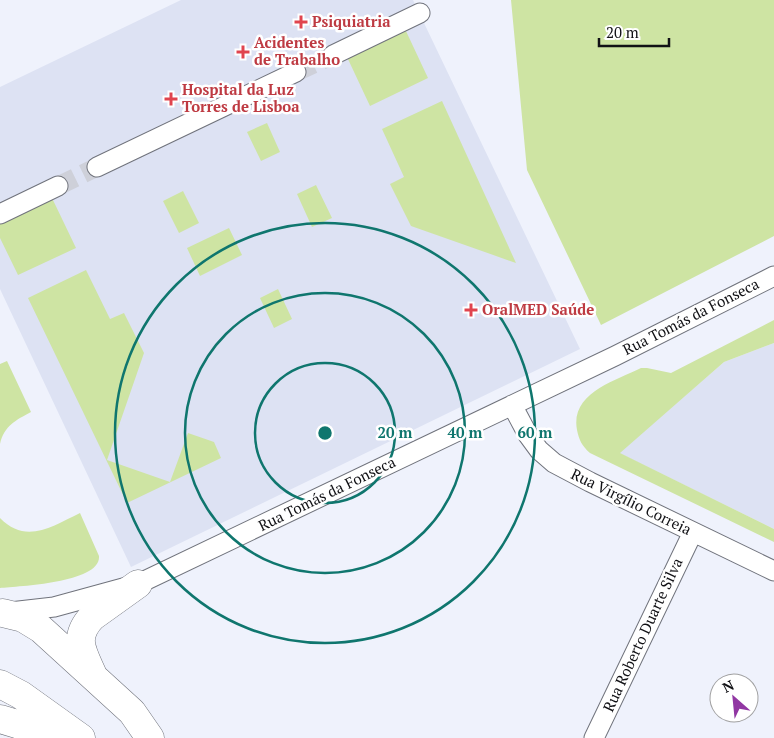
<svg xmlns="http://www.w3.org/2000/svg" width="774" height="738" viewBox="0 0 774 738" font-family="'PT Serif',serif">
	<rect width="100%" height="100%" fill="#eff2fc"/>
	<!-- built -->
	<path fill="#dde2f3" d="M 181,0 L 413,0 L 580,349 L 131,567 L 0,289 L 0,87 Z
		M 774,343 L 774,529 L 619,453 L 724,362 Z"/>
	<!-- green -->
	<path fill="#cee4a3" d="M 511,0 L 774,0 L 774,236 L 601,325 L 527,170 Z
		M 405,29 L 428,78 L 370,106 L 347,57 Z
		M 442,101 L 516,263 L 411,226 L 390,184 L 404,177 L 382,129 Z
		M 267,123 L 280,152 L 261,161 L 247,132 Z
		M 316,185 L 332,218 L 312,227 L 297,194 Z
		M 183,191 L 199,223 L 179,233 L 163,201 Z
		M 52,198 L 76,248 L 18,275 L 0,238 L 0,223 Z
		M 229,228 L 242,255 L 200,276 L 187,248 Z
		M 86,270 L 110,319 L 124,313 L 144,353 L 107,460 L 170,482 L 188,433 L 214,442 L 221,458 L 127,503 L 28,298 Z
		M 278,289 L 292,319 L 274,328 L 260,298 Z
		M 774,320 L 774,343 L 724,362 L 620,453 L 774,529 L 774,542 L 590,453 C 582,446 579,440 577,430 C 570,393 615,381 641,368 L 647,368 L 671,373 Z
		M 7,361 L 31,412 C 16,420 4,426 0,444 L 0,364 Z
		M 80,513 L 99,556 C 101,583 19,586 0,588 L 0,518 C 26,545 53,526 80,513 Z"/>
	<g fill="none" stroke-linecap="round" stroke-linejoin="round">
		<!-- street-tunnel -->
		<path stroke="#ced0d9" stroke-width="19" stroke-dasharray="19 9" stroke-linecap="butt" d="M 296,72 L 333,55
			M 58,186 L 97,167"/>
		<!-- street casing -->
		<g stroke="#70737c" stroke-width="21">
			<path id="street" d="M 333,55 L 420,13
				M 97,167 L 296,72
				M 0,214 L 58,186
				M 512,405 L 528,435 L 539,450 L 554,463 L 590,482 L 774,571
				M 10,612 L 54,607 L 138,584 L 615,356 L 774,276
				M 594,738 L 693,532"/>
		</g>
		<!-- secondary casing -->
		<g stroke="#70737c" stroke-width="29">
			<path id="secondary" d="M 3,613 L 23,618 L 41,629 L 132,712 L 150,738
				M 92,673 C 82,651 73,637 92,617 L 138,584
				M 0,684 L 21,695 L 81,738
				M 0,719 L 63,738"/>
		</g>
		<!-- street -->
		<use href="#street" stroke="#fff" stroke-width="19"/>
		<!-- secondary -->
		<use href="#secondary" stroke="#fff" stroke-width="28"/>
	</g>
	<!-- distance rings -->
	<g fill="none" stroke="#0f766e" stroke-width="2.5">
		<circle cx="325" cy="433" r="70"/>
		<circle cx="325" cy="433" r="140"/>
		<circle cx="325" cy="433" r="210"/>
	</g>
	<!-- markers -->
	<g fill="#e0444e" stroke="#fff" stroke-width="2">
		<path d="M298.5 14.5h5v5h5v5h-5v5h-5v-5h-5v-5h5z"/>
		<path d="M240.5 44.5h5v5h5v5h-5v5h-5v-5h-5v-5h5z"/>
		<path d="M168.5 91.5h5v5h5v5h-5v5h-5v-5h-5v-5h5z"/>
		<path d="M468.5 302.5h5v5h5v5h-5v5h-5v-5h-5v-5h5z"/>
	</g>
	<g text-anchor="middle" stroke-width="5" stroke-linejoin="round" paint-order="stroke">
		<!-- health labels -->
		<g font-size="15" font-weight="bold" fill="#be3a42" stroke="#fff" text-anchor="start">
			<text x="312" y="27">Psiquiatria</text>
			<text x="254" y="48">Acidentes<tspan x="254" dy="17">de Trabalho</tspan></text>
			<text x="182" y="95">Hospital da Luz<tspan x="182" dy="17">Torres de Lisboa</tspan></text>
			<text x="482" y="315">OralMED Saúde</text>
		</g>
		<!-- street labels -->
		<g font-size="15" fill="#111115" stroke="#fff">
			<text transform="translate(691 317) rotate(-27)" y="5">Rua Tomás da Fonseca</text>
			<text transform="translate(327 494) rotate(-26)" y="5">Rua Tomás da Fonseca</text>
			<text transform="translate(631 502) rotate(26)" y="5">Rua Virgílio Correia</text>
			<text transform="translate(643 635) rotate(-65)" y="5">Rua Roberto Duarte Silva</text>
		</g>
	</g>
	<circle cx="325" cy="433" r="8" fill="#0f766e" stroke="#fff" stroke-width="2.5"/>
	<g font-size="15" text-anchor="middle" font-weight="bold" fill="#0f766e" stroke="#fff" stroke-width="5" stroke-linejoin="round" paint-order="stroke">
		<text x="395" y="438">20 m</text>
		<text x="465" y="438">40 m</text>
		<text x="535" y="438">60 m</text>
	</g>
	<!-- north arrow -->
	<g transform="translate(734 698) rotate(333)"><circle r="24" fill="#ffffff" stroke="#a0a0a1"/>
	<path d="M0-4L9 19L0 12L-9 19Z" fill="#9137a3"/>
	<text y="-8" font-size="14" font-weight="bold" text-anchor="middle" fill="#111115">N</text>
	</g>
	<!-- scale -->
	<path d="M599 38v8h70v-8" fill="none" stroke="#111115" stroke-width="2.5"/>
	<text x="606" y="38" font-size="15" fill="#111115" stroke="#ffffff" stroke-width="4" paint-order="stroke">20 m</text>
</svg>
